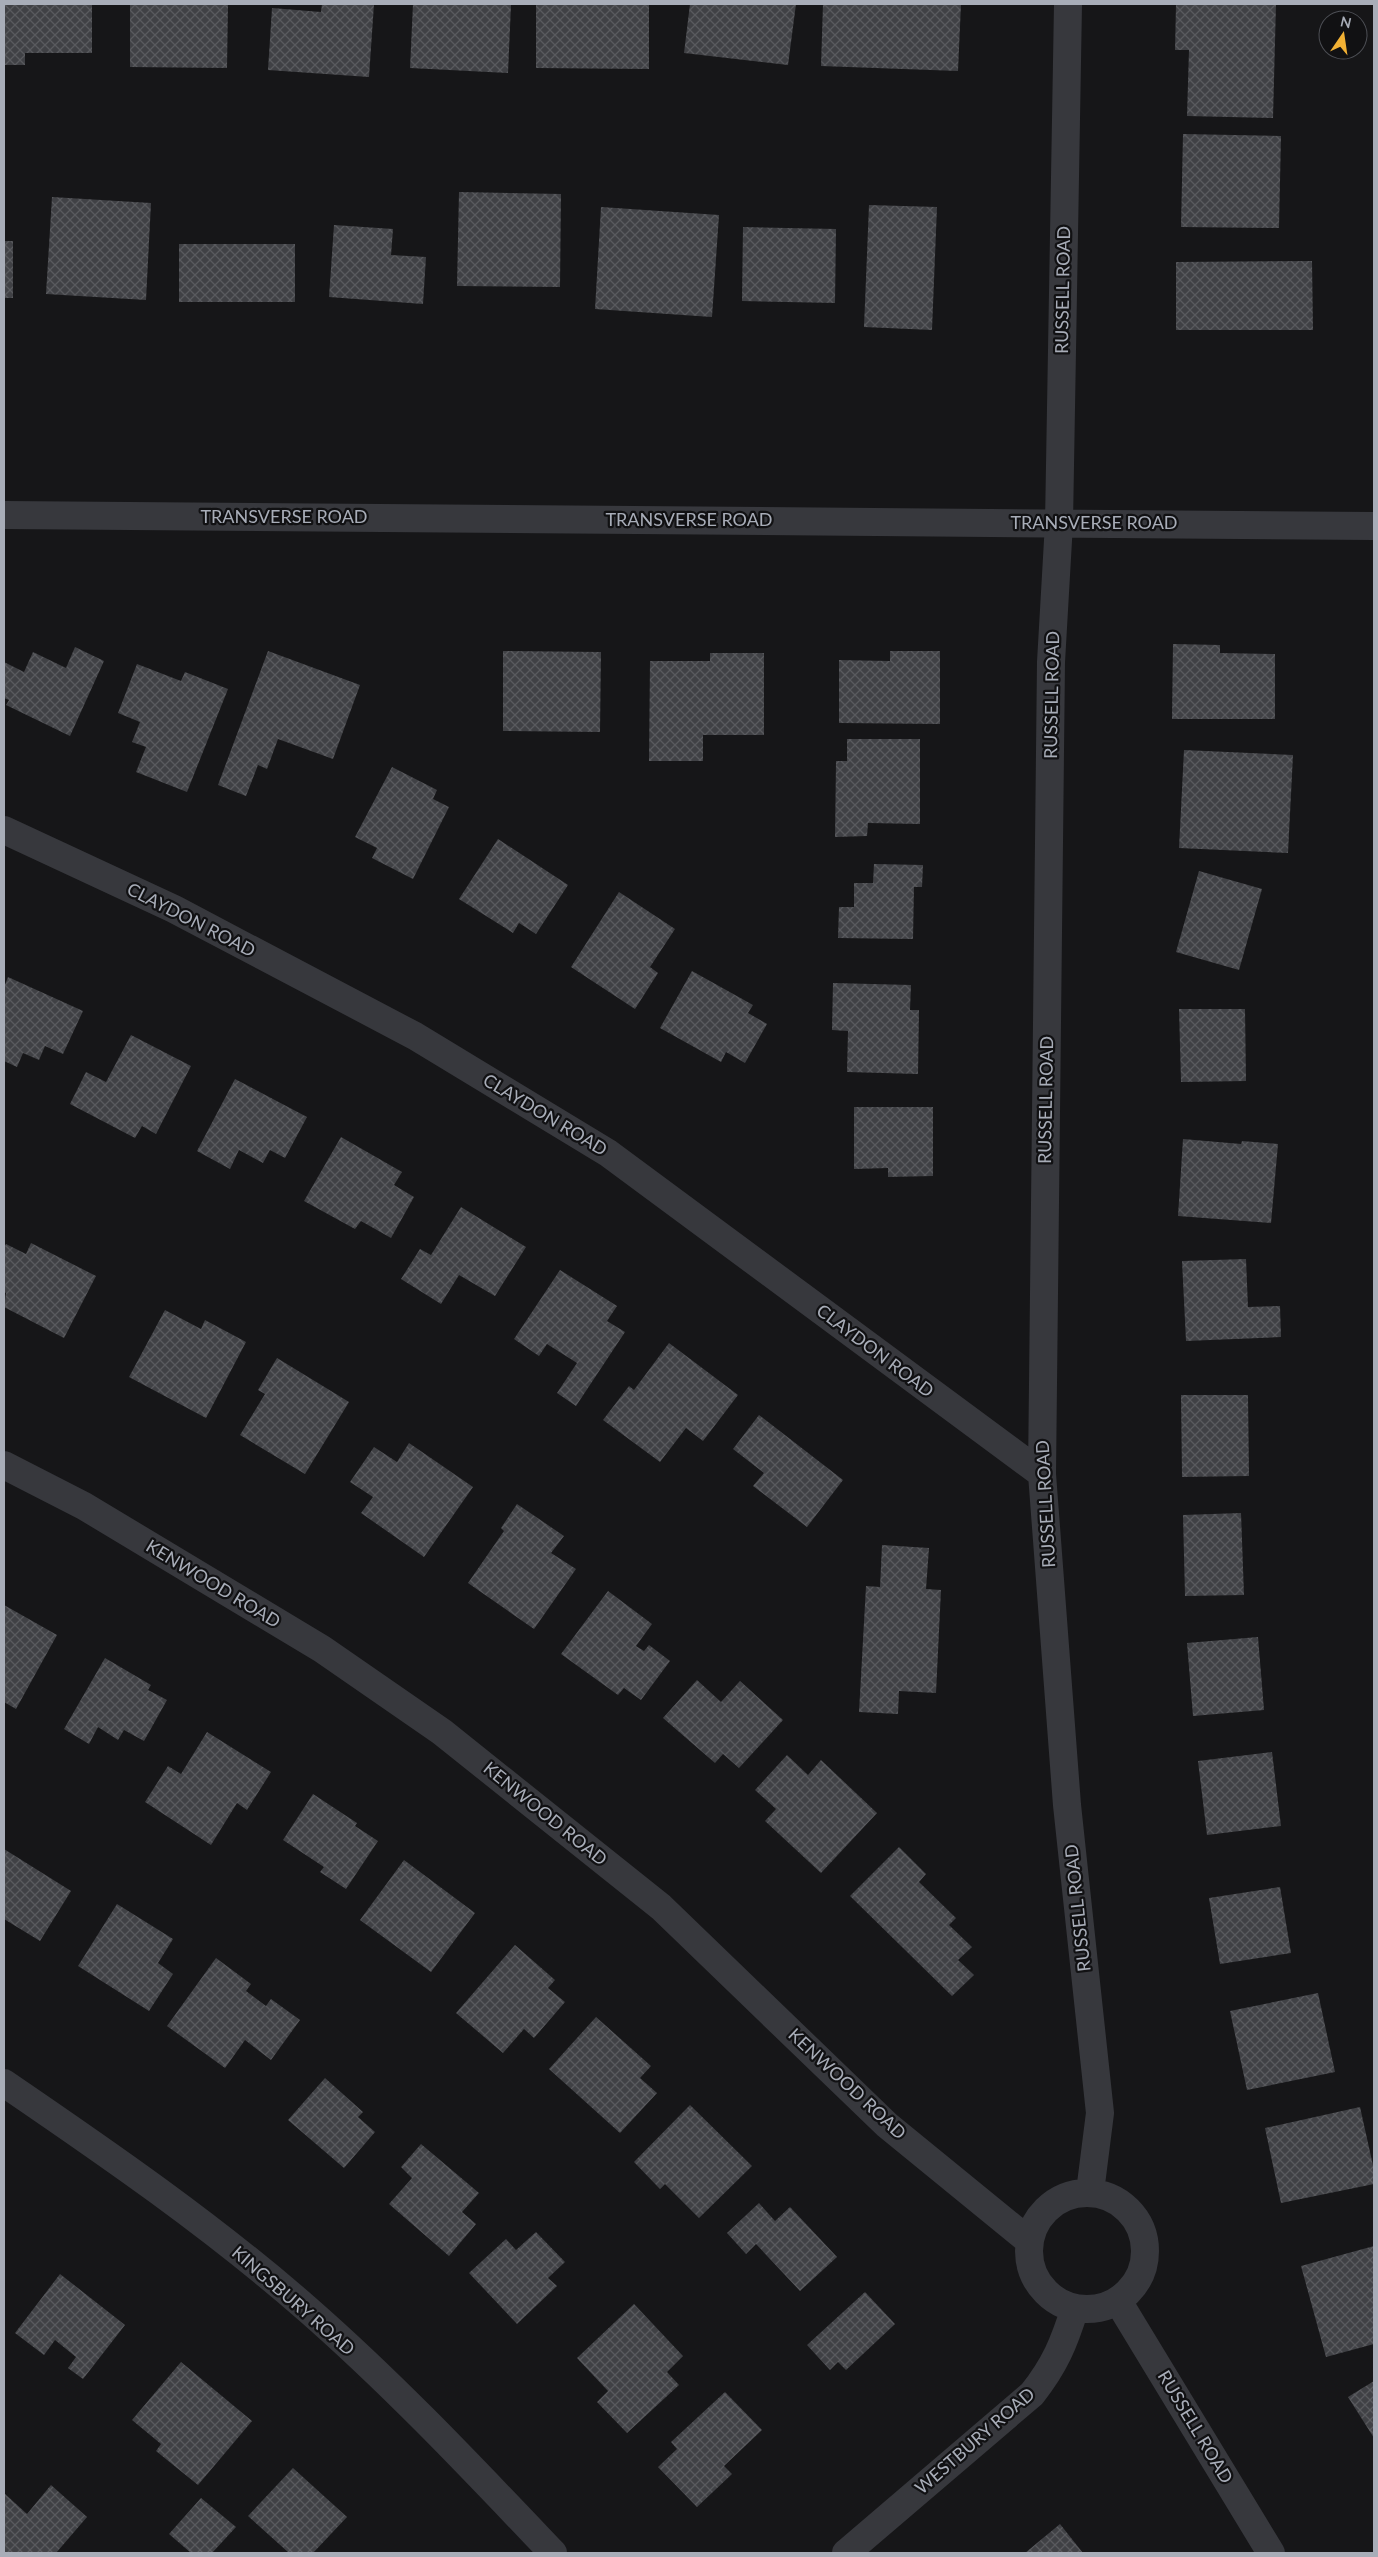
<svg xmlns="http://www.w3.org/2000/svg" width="1378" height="2557" viewBox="0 0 1378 2557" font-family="Lato,sans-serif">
	<defs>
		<pattern id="building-cross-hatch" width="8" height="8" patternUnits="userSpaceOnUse" patternTransform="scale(1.25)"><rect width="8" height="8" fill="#404145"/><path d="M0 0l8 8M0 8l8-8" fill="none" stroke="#595a5e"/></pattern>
	</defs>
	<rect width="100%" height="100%" fill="#161618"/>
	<!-- building -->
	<path fill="url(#building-cross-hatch)" d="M 4,4 L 92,4 L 92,53 L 25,53 L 25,65 L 4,65 Z
		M 130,4 L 228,4 L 227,68 L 130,67 Z
		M 322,4 L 374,4 L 369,77 L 268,70 L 272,8 L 321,12 Z
		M 413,4 L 511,5 L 508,73 L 410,68 Z
		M 536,4 L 649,4 L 649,69 L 536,68 Z
		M 690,4 L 796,4 L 788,65 L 684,53 Z
		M 823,4 L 961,4 L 958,71 L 821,66 Z
		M 1176,4 L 1276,4 L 1273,118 L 1187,116 L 1189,50 L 1175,50 Z
		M 1183,134 L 1281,136 L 1279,228 L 1181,227 Z
		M 459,192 L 561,194 L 560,287 L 457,286 Z
		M 52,197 L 151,203 L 146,300 L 46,294 Z
		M 869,205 L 937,207 L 932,330 L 864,327 Z
		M 601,207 L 719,215 L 712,317 L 595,309 Z
		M 334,225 L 393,229 L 391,255 L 426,257 L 423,304 L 329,297 Z
		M 743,227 L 836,229 L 835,303 L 742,301 Z
		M 4,241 L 13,241 L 13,298 L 4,298 Z
		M 179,244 L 295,244 L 295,302 L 179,302 Z
		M 1312,261 L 1313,330 L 1176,330 L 1176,262 Z
		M 1173,644 L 1220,645 L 1220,653 L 1275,654 L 1275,719 L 1172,719 Z
		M 75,647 L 104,661 L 70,736 L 6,705 L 9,700 L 4,698 L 4,662 L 24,672 L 33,652 L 66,668 Z
		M 268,651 L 360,685 L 333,759 L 278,739 L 267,769 L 258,765 L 246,796 L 218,785 Z
		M 503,651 L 601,652 L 600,732 L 503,731 Z
		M 890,651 L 940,651 L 940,724 L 839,723 L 839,660 L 890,661 Z
		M 710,653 L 764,653 L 764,735 L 703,735 L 703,761 L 649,761 L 650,661 L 710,661 Z
		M 137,664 L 181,681 L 185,672 L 228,689 L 187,792 L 136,772 L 146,747 L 132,742 L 140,722 L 118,713 Z
		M 847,739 L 920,739 L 920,824 L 868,823 L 867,836 L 835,837 L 836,761 L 847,761 Z
		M 1184,750 L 1293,755 L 1288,853 L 1179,848 Z
		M 392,767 L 437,790 L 433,799 L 449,807 L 413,879 L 372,858 L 377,848 L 355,837 Z
		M 498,839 L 568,885 L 536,934 L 519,923 L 513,933 L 459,899 Z
		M 874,864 L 923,865 L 922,887 L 914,887 L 913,939 L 838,938 L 839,907 L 854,907 L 854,883 L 873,883 Z
		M 1199,871 L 1262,889 L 1239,970 L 1176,952 Z
		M 619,892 L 675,929 L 650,967 L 658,973 L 635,1009 L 571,967 Z
		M 692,971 L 753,1005 L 748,1013 L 767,1024 L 745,1063 L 726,1052 L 721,1062 L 660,1028 Z
		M 8,977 L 83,1011 L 63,1054 L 45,1046 L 39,1060 L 23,1053 L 17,1067 L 4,1061 L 4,987 Z
		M 833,983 L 911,985 L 910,1010 L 919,1010 L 918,1074 L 847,1072 L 848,1031 L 832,1030 Z
		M 1179,1009 L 1245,1009 L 1246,1081 L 1181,1082 Z
		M 131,1035 L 191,1066 L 156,1134 L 142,1126 L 135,1138 L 70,1104 L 86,1072 L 106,1082 Z
		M 235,1079 L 307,1117 L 285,1158 L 270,1150 L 263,1163 L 239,1150 L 230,1169 L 197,1151 Z
		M 854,1107 L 933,1107 L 933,1176 L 888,1177 L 888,1168 L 854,1169 Z
		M 341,1137 L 402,1172 L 394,1185 L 414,1197 L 391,1238 L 361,1221 L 355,1229 L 304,1201 Z
		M 1183,1139 L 1241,1144 L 1242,1141 L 1278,1144 L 1271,1223 L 1178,1216 Z
		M 461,1207 L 526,1247 L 495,1296 L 459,1275 L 441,1304 L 401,1279 L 420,1249 L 431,1255 Z
		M 31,1243 L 96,1276 L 64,1338 L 4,1307 L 6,1293 L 4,1292 L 4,1248 L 6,1244 L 26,1254 Z
		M 1246,1259 L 1248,1307 L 1280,1306 L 1281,1337 L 1186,1341 L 1182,1261 Z
		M 560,1270 L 617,1306 L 607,1321 L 625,1332 L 576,1406 L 557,1393 L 577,1363 L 547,1344 L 539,1356 L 514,1339 Z
		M 165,1310 L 201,1329 L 205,1320 L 246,1342 L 206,1418 L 129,1377 Z
		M 669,1343 L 738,1395 L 703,1441 L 686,1428 L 660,1462 L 603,1420 L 629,1386 L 634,1390 Z
		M 277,1358 L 349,1402 L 305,1474 L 240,1435 L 265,1394 L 258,1390 Z
		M 1181,1395 L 1248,1395 L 1249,1476 L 1182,1477 Z
		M 759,1415 L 843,1480 L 807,1527 L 753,1486 L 764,1473 L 733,1449 Z
		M 409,1443 L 473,1487 L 424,1557 L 361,1513 L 373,1497 L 350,1482 L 374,1447 L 397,1462 Z
		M 517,1504 L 564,1536 L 551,1553 L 576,1569 L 534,1629 L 468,1583 L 504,1531 L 501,1528 Z
		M 1241,1513 L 1244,1595 L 1185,1596 L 1183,1515 Z
		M 882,1545 L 929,1548 L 926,1589 L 941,1590 L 936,1693 L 899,1691 L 898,1714 L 859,1712 L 866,1586 L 880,1587 Z
		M 608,1591 L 652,1624 L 636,1646 L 644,1651 L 649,1645 L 670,1661 L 641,1700 L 624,1688 L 618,1695 L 561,1654 Z
		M 4,1605 L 57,1635 L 16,1709 L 4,1702 Z
		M 1258,1637 L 1264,1710 L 1193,1716 L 1187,1643 Z
		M 105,1658 L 151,1685 L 148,1690 L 167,1700 L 144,1741 L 124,1730 L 118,1740 L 98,1727 L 89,1744 L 64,1729 Z
		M 697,1680 L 721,1702 L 740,1681 L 783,1720 L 739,1768 L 723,1754 L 715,1763 L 663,1718 Z
		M 207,1732 L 271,1772 L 247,1810 L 237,1803 L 211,1845 L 145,1802 L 168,1766 L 181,1774 Z
		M 1272,1752 L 1281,1826 L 1207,1835 L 1198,1761 Z
		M 787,1755 L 808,1775 L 821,1760 L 877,1813 L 821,1873 L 765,1821 L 776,1809 L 755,1790 Z
		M 313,1794 L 357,1823 L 355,1826 L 378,1841 L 346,1889 L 320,1872 L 324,1867 L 283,1840 Z
		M 899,1847 L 926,1874 L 919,1882 L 956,1918 L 949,1925 L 972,1947 L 958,1960 L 974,1975 L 952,1996 L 850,1896 Z
		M 4,1849 L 71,1891 L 40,1941 L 4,1919 Z
		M 404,1860 L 475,1913 L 431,1972 L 360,1920 Z
		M 1280,1887 L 1291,1953 L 1220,1964 L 1209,1898 Z
		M 117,1904 L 173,1939 L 158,1963 L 173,1974 L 149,2011 L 78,1966 Z
		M 515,1945 L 555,1980 L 548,1988 L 565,2002 L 534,2038 L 524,2029 L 503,2053 L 456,2013 Z
		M 216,1958 L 251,1984 L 246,1991 L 266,2006 L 271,1999 L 300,2020 L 271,2060 L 245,2040 L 225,2068 L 167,2026 Z
		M 1318,1993 L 1335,2072 L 1247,2090 L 1230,2011 Z
		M 596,2017 L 651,2066 L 640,2078 L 657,2093 L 620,2133 L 549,2069 Z
		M 325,2078 L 363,2112 L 358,2117 L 375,2132 L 344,2168 L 288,2120 Z
		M 690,2105 L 752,2166 L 699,2218 L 665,2184 L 660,2189 L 634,2162 Z
		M 1360,2107 L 1374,2170 L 1374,2184 L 1281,2203 L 1265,2128 Z
		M 421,2144 L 479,2193 L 462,2212 L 476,2224 L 449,2256 L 389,2204 L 412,2178 L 401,2167 Z
		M 759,2203 L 775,2221 L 790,2207 L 837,2257 L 800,2291 L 756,2244 L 746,2254 L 727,2233 Z
		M 536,2232 L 565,2262 L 548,2278 L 557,2286 L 517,2324 L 469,2273 L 506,2239 L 516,2250 Z
		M 1374,2246 L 1374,2344 L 1326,2357 L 1301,2266 Z
		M 60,2274 L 125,2325 L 83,2379 L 68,2368 L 76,2357 L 55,2340 L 44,2355 L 15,2333 Z
		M 865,2292 L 895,2324 L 846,2370 L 838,2362 L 830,2370 L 807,2345 Z
		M 634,2304 L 683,2356 L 667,2372 L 679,2385 L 627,2433 L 597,2402 L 608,2391 L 577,2358 Z
		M 181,2362 L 252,2421 L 198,2485 L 156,2451 L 161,2444 L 132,2420 Z
		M 1374,2381 L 1374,2438 L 1348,2397 Z
		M 725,2392 L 762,2430 L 724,2466 L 732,2474 L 697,2507 L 658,2467 L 677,2449 L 671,2442 Z
		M 293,2468 L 347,2517 L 313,2553 L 289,2553 L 248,2516 Z
		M 51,2485 L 87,2517 L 56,2553 L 4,2553 L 4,2493 L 27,2514 Z
		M 201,2498 L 236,2527 L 212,2553 L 191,2553 L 169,2534 Z
		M 1060,2524 L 1083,2553 L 1025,2553 Z"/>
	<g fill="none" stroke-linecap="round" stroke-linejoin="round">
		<!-- minor -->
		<path stroke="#37383d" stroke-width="28" d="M 1068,4 L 1059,523 L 1051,662 L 1042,1474 L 1067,1805 L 1100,2113 L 1090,2192
			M 4,515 L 1374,526
			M 4,830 L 174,909 L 415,1036 L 608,1153 L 1042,1474
			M 4,1465 L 84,1506 L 322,1649 L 442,1732 L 661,1907 L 887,2125 L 1029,2241
			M 4,2083 C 108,2154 211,2225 306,2308 C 394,2385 473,2469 553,2553
			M1029 2251a58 58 0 1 1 116 0a58 58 0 1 1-116 0Z
			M 1118,2301 L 1271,2553
			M 846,2553 L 1032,2394 C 1055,2365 1064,2343 1075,2308"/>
	</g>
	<g text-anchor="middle" stroke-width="4.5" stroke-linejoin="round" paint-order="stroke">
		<!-- street labels -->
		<g font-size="18" fill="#a8adb8" stroke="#111113">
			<text transform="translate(1063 290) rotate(-89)" y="6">RUSSELL ROAD</text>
			<text x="284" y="523">TRANSVERSE ROAD</text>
			<text x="689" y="526">TRANSVERSE ROAD</text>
			<text x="1094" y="529">TRANSVERSE ROAD</text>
			<text transform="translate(1052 695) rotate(-89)" y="6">RUSSELL ROAD</text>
			<text transform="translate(191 920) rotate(27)" y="6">CLAYDON ROAD</text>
			<text transform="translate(1046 1100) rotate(-89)" y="6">RUSSELL ROAD</text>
			<text transform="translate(545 1115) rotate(31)" y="6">CLAYDON ROAD</text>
			<text transform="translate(875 1351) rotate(37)" y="6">CLAYDON ROAD</text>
			<text transform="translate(1046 1504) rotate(-93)" y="6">RUSSELL ROAD</text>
			<text transform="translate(213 1584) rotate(31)" y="6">KENWOOD ROAD</text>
			<text transform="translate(545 1814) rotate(39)" y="6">KENWOOD ROAD</text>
			<text transform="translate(1078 1908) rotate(-96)" y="6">RUSSELL ROAD</text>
			<text transform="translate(847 2084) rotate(43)" y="6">KENWOOD ROAD</text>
			<text transform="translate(293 2301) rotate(41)" y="6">KINGSBURY ROAD</text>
			<text transform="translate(1195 2427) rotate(59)" y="6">RUSSELL ROAD</text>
			<text transform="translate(975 2441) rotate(-41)" y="6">WESTBURY ROAD</text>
		</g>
	</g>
	<!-- border -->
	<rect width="1378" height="2557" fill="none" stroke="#a8adb8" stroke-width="10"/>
	<!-- north arrow -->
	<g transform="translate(1343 35) rotate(13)"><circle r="24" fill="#111113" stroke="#4d4f55"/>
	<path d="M0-4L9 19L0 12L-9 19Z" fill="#f2b134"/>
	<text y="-8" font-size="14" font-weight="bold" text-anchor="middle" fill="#a8adb8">N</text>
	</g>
</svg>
